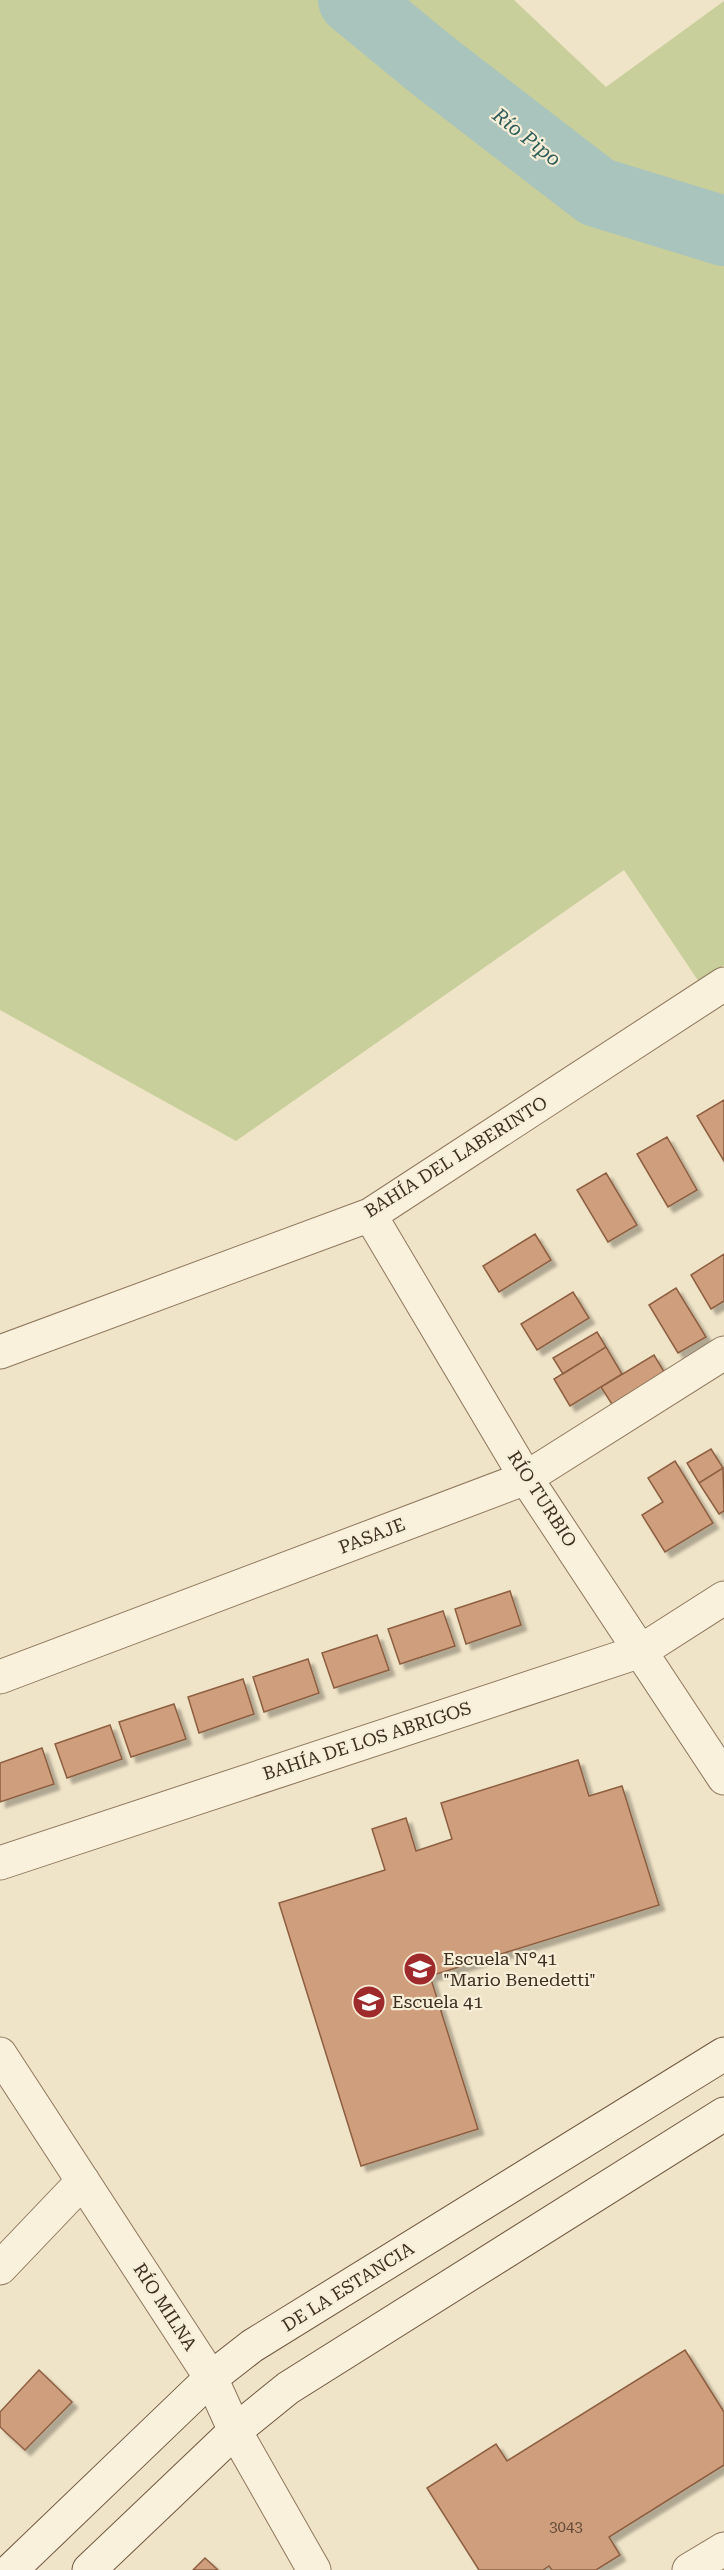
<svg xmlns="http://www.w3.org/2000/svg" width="724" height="2570" viewBox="0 0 724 2570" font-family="'Roboto Serif',serif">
	<defs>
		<filter id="shadow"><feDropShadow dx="5.5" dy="5.5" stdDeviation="1.5" flood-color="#0004"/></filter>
	</defs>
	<rect width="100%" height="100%" fill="#f0e4c8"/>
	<!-- green -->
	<path fill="#c9cf9b" d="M 0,0 L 514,0 L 606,87 L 724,1 L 724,965 L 699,982 L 624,870 L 236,1141 L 0,1010 Z"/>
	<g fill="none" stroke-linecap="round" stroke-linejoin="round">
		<!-- river -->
		<path stroke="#a9c4bc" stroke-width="70" d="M 353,0 L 432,65 L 597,192 L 724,231"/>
	</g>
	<!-- building -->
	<path fill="#cf9f7d" stroke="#8d5f41" stroke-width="1.5" filter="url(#shadow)" d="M 724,1100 L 724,1161 L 697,1116 Z
		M 667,1137 L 697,1190 L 668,1207 L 637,1154 Z
		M 606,1173 L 637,1225 L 608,1242 L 577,1190 Z
		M 535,1234 L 551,1260 L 499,1292 L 483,1266 Z
		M 724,1254 L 724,1301 L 711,1309 L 691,1275 Z
		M 676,1288 L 706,1337 L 678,1353 L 649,1305 Z
		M 573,1292 L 589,1318 L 537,1350 L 521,1324 Z
		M 597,1332 L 606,1347 L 563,1374 L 553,1358 Z
		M 606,1347 L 622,1374 L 570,1406 L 554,1379 Z
		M 654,1355 L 669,1380 L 617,1412 L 601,1387 Z
		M 711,1449 L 723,1468 L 699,1483 L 687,1463 Z
		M 675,1461 L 713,1523 L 665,1552 L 642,1515 L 663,1502 L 648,1478 Z
		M 723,1468 L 724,1511 L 719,1514 L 699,1483 Z
		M 510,1591 L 521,1625 L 466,1644 L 455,1609 Z
		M 443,1611 L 455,1646 L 400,1664 L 388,1629 Z
		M 377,1635 L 389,1670 L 334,1688 L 322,1653 Z
		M 308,1659 L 319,1693 L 264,1712 L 253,1677 Z
		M 243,1679 L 254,1714 L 199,1733 L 188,1697 Z
		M 174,1704 L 186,1739 L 131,1757 L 119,1722 Z
		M 110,1725 L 122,1759 L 67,1778 L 55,1744 Z
		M 42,1748 L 54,1784 L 0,1802 L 0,1763 Z
		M 578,1760 L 589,1796 L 622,1786 L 659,1905 L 430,1976 L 478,2129 L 361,2166 L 279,1903 L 385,1870 L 372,1829 L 406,1818 L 416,1851 L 452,1839 L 441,1803 Z
		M 685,2350 L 724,2412 L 724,2465 L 609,2537 L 620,2555 L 596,2570 L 552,2570 L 549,2566 L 543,2570 L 479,2570 L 427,2488 L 496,2444 L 507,2461 Z
		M 39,2370 L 72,2402 L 25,2450 L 0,2427 L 0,2412 Z
		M 205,2558 L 218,2570 L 193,2570 Z"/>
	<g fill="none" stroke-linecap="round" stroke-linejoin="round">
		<!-- street casing -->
		<g stroke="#8d765c" stroke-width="35">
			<path id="street" d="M 370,1215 L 526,1478 L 724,1778
				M 0,1352 L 370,1215 L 724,984
				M 0,1677 L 526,1478 L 724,1353
				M 0,1863 L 641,1651 L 724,1598
				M 0,2054 L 211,2378 L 235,2431 L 314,2570
				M 0,2268 L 83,2181
				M 689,2570 L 724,2549"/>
		</g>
		<!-- secondary casing -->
		<g stroke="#6f573f" stroke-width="35">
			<path id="secondary" d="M 11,2570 L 211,2378 L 252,2346 L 724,2054
				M 89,2570 L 235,2431 L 288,2388 L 724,2114"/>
		</g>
		<!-- street -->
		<use href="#street" stroke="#faf1dc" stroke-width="33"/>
		<!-- secondary -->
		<use href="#secondary" stroke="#faf1dc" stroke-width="33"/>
	</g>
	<!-- icons -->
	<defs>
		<g id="school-disc" transform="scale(1.725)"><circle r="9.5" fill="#9e2a2b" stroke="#f7eed8"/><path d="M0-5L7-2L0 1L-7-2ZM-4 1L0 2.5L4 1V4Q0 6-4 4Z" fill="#fff"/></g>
	</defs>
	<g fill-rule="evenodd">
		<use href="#school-disc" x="420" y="1969"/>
		<use href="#school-disc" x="369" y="2002"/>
	</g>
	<g text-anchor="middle" stroke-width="4.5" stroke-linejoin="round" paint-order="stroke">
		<!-- number labels -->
		<g font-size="15" fill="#624a37">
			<text x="566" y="2532">3043</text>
		</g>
		<!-- street labels -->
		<g font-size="18" fill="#3d2e20" stroke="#f7eed8">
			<text transform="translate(456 1157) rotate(-32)" y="6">BAHÍA DEL LABERINTO</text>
			<text transform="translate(542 1499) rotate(57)" y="6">RÍO TURBIO</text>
			<text transform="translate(372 1536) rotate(-21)" y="6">PASAJE</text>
			<text transform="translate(367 1741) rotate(-18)" y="6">BAHÍA DE LOS ABRIGOS</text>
			<text transform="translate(348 2287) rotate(-32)" y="6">DE LA ESTANCIA</text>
			<text transform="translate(165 2307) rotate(57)" y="6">RÍO MILNA</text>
		</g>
		<!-- poi labels -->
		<g font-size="18" fill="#3d2e20" stroke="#f7eed8" text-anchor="start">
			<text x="443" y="1965">Escuela N°41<tspan x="443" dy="21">"Mario Benedetti"</tspan></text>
			<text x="392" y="2008">Escuela 41</text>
		</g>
		<!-- water labels -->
		<g font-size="20" font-style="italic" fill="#2f5d5a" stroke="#f7eed8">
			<text transform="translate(527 137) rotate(38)" y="7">Río Pipo</text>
		</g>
	</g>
</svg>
